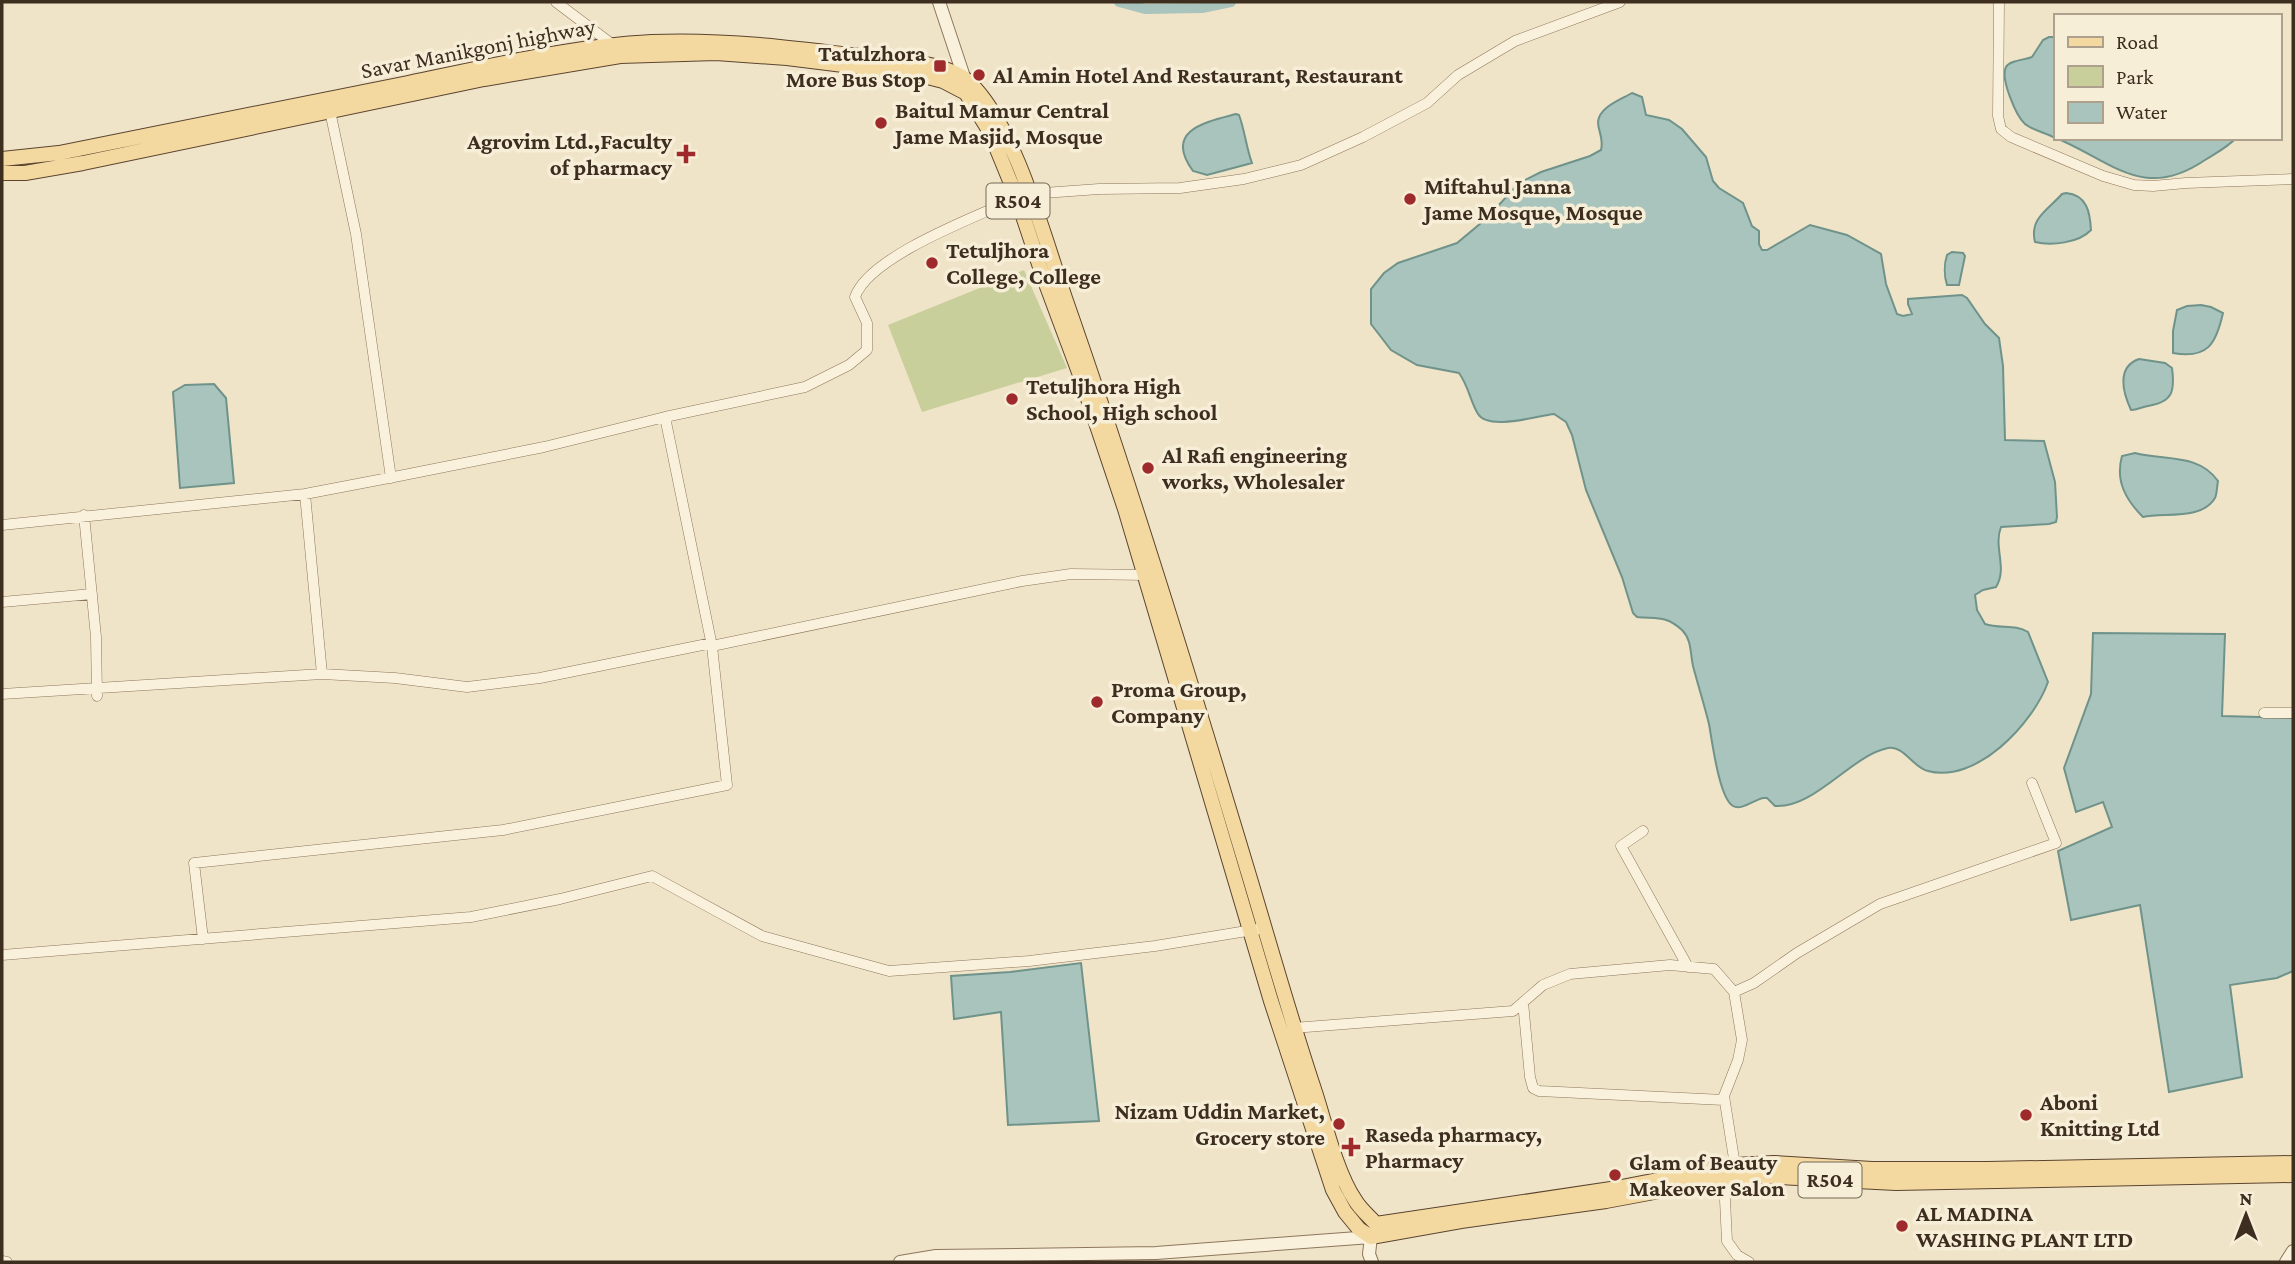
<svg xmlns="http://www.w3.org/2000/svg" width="2295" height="1264" viewBox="0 0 2295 1264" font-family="'Crimson Pro',serif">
	<rect width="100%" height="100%" fill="#f0e4c8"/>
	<!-- green -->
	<path fill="#c9cf9b" d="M 1024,270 L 1067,368 L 922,412 L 888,325 Z"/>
	<!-- water -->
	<path fill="#a9c4bc" stroke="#6f938a" stroke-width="2" d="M 2049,37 L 2055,37 L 2055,138 C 2046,133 2032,130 2025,124 C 2016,116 2000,78 2006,67 C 2010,60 2025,60 2032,57 L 2043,40 Z
		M 1632,93 L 1642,97 L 1646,115 L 1669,120 L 1682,129 L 1706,157 L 1713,181 L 1719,188 L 1743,203 L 1752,226 L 1759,231 L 1759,244 L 1762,250 L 1767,250 L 1810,225 L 1847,235 L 1881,254 L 1886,284 L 1897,314 L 1903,316 L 1912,314 L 1908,304 L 1908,299 L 1962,295 L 1967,298 L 1985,324 L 1999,338 L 2003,366 L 2005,440 L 2044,441 L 2055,482 L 2057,517 L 2056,522 L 2049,524 L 2001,527 C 1993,547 2008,568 1996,587 L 1983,590 L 1975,595 L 1977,610 L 1985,624 C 2000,629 2015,624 2028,632 L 2048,682 C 2033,724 1976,784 1928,771 C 1913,768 1904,745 1888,748 C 1852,755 1814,809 1775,806 L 1767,798 L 1763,798 C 1754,800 1741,811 1733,806 C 1719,798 1712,740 1709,724 C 1704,704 1698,685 1693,666 C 1690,653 1692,640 1682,630 C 1666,615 1656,619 1637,617 L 1633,613 L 1622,577 L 1586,490 L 1572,435 L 1566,422 L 1554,414 C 1536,416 1489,431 1478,414 C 1470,401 1469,387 1459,373 L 1417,365 L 1391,350 L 1371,324 L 1371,289 L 1384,273 L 1398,263 L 1457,243 L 1487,218 L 1519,183 L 1541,172 L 1590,156 L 1601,150 C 1604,137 1598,132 1598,122 C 1599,107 1622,99 1632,93 Z
		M 1236,114 L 1239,115 C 1245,131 1246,147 1252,163 L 1207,175 L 1193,171 C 1163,130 1206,122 1236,114 Z
		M 2056,138 L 2236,138 C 2228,147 2216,153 2205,160 C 2143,202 2112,161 2056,138 Z
		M 2066,193 C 2087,195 2090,212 2091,230 C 2079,243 2051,246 2035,242 C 2029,218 2049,209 2062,194 Z
		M 1952,252 L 1963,253 L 1965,256 L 1959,285 L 1947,285 C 1944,276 1944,264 1947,255 Z
		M 2201,305 L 2211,307 L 2223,313 C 2216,344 2208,359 2173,353 L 2173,331 L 2177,310 L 2187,306 Z
		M 2139,359 L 2165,363 L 2172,368 C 2175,391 2173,402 2148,406 C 2141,407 2138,410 2131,410 C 2123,393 2116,367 2139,359 Z
		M 214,384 L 226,398 L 234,483 L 180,488 L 173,392 L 185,385 Z
		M 2135,453 C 2165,461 2198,453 2218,481 C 2217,485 2217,494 2215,498 C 2201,521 2164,512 2143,517 C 2126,500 2115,481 2122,456 Z
		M 2093,633 L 2225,634 L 2222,716 L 2293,718 L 2293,971 L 2277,978 L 2230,985 L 2242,1077 L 2169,1092 L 2140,905 L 2071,920 L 2058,851 L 2112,827 L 2103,802 L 2076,812 L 2064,768 L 2091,694 Z
		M 1081,963 L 1099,1121 L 1008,1125 L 1001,1012 L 954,1019 L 951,976 L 1010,972 Z"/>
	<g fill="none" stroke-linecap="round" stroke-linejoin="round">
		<!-- canal -->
		<path stroke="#a9c4bc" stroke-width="10" d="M 1119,2 L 1145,9 L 1202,8 L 1231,2"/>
		<!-- minor casing -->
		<g stroke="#8d765c" stroke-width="11">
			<path id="minor" d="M 556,2 L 613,45
				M 1999,2 L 1998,116 L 2001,129 L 2011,137 L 2103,176 L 2134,185 L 2153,186 L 2186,183 L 2293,179
				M 330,111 L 356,234 L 391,478
				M 84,515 L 96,637 L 97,696
				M 2,525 L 305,494 L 399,476 L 544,447 L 665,417 L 805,387 L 849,365 L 867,350 L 867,323 L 855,297 C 869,256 978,216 1017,198 L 1030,194 L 1099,189 L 1180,188 L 1244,179 L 1301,165 L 1363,137 L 1427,103 L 1458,75 L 1515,41 L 1620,2
				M 2,602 L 92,594
				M 712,646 L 1022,581 L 1071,574 L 1149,575
				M 322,674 L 395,678 L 467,687 L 540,678 L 712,643
				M 2,694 L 322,674 L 305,494
				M 2264,713 L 2293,713
				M 1643,831 L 1621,846 L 1688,967
				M 203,939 L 194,863 L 503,830 L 727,785 L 712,646 L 665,417
				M 2,955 L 471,917 L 560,899 L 652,876 L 762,936 L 889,971 L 1029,961 L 1155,946 L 1265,928
				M 1734,992 L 1742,1040 L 1738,1060 L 1724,1096 L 1735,1165
				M 1523,1002 L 1530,1077 L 1533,1088 L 1539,1091 L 1724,1100
				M 1293,1028 L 1513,1011 L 1543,985 L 1570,974 L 1670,965 L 1714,969 L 1734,992 L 1754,983 L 1797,953 L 1880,904 L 2056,843 L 2032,783
				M 1724,1179 L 1727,1241 L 1737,1255 L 1749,1262
				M 2,1261 L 7,1262"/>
		</g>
		<!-- tertiary casing -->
		<g stroke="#8d765c" stroke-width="14">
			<path id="tertiary" d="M 939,2 L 966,83
				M 900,1262 L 936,1256 L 1156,1253 L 1371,1237 L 1369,1254 L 1372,1262
				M 2286,1262 L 2293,1251"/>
		</g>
		<!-- primary casing -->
		<g stroke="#5b4430" stroke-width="16">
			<path id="primary" d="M 2,159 L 59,153 C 176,130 292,106 408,83 C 486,67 573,46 652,42 C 724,39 796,48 867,57 C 896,60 948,62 970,83 C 1015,126 1044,237 1065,298 C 1130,484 1188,673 1245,862 C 1268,938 1289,1014 1314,1089 C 1325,1122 1336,1172 1355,1200 C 1360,1209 1369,1216 1376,1224
				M 2,173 L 25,173 L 83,163 L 484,79 L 620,56 L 716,53 L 787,58 L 916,74 L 943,81 L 966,93 L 990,132 L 1017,198 L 1042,273 L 1080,375 L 1125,509 L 1271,1001 L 1333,1190 L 1345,1212 L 1359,1229 L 1371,1237 L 1461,1221 L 1606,1201 L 1724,1179 L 1760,1176 L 1896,1183 L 2293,1175
				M 1376,1224 L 1611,1189 L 1735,1165 L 1774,1163 L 1872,1169 L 1988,1169 L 2293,1163"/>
		</g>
		<!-- minor -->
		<use href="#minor" stroke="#faf1dc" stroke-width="10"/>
		<!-- tertiary -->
		<use href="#tertiary" stroke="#faf1dc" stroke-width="12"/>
		<!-- primary -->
		<use href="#primary" stroke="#f3d9a0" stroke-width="14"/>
	</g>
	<!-- markers -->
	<g fill="#9e2a2b" stroke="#f7eed8" stroke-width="2.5">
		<rect x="933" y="59" width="14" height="14" rx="3.5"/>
		<circle cx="979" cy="75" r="7"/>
		<circle cx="881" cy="123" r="7"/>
		<path d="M682.5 143.5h7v7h7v7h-7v7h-7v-7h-7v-7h7z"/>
		<circle cx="1410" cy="199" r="7"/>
		<circle cx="932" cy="263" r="7"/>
		<circle cx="1012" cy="399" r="7"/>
		<circle cx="1148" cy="468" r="7"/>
		<circle cx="1097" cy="702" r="7"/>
		<circle cx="2026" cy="1115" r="7"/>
		<circle cx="1339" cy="1124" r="7"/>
		<path d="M1347.5 1136.5h7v7h7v7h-7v7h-7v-7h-7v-7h7z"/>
		<circle cx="1615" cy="1175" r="7"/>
		<circle cx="1902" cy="1226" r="7"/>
	</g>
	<g text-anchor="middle" stroke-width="7" stroke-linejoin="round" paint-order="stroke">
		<!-- shield labels -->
		<g fill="#f7eed8" stroke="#756857" stroke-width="2">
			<rect x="986.5" y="183.5" width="63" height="35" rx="5"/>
			<rect x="1798.5" y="1162.5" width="63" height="35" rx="5"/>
		</g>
		<g font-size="21" font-weight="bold" fill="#3d2e20">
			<text x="1018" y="208">R504</text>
			<text x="1830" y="1187">R504</text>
		</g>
		<!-- street labels -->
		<g font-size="23" fill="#3d2e20" stroke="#f7eed8">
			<text transform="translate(478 48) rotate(-11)" y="8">Savar Manikgonj highway</text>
		</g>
		<!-- poi labels -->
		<g font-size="23" font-weight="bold" fill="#3d2e20" stroke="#f7eed8" text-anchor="start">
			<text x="926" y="61" text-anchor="end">Tatulzhora<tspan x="926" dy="26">More Bus Stop</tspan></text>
			<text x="993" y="83">Al Amin Hotel And Restaurant, Restaurant</text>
			<text x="895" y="118">Baitul Mamur Central<tspan x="895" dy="26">Jame Masjid, Mosque</tspan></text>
			<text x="672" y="149" text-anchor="end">Agrovim Ltd.,Faculty<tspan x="672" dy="26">of pharmacy</tspan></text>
			<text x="1424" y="194">Miftahul Janna<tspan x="1424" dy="26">Jame Mosque, Mosque</tspan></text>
			<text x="946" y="258">Tetuljhora<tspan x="946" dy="26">College, College</tspan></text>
			<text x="1026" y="394">Tetuljhora High<tspan x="1026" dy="26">School, High school</tspan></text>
			<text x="1162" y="463">Al Rafi engineering<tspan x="1162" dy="26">works, Wholesaler</tspan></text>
			<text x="1111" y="697">Proma Group,<tspan x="1111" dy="26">Company</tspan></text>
			<text x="2040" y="1110">Aboni<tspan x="2040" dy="26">Knitting Ltd</tspan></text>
			<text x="1325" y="1119" text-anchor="end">Nizam Uddin Market,<tspan x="1325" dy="26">Grocery store</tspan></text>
			<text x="1365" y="1142">Raseda pharmacy,<tspan x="1365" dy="26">Pharmacy</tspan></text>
			<text x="1629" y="1170">Glam of Beauty<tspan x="1629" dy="26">Makeover Salon</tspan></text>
			<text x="1916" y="1221">AL MADINA<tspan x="1916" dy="26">WASHING PLANT LTD</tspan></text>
		</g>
	</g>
	<!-- border -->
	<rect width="2295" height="1264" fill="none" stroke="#3d2e20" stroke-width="7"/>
	<!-- legend -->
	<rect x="2054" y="14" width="228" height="126" fill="#f7eed8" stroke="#ada18e" stroke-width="2"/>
	<rect x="2068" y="37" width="35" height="10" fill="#f3d9a0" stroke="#ada18e" stroke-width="2"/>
	<text x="2116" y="49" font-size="21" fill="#3d2e20">Road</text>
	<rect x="2068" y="66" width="35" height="21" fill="#c9cf9b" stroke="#ada18e" stroke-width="2"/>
	<text x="2116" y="84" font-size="21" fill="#3d2e20">Park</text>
	<rect x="2068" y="102" width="35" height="21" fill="#a9c4bc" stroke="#ada18e" stroke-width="2"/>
	<text x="2116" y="119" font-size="21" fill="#3d2e20">Water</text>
	<!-- north arrow -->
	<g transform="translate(2246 1215)" stroke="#f7eed8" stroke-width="5" paint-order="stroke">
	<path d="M0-5L12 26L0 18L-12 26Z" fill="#3d2e20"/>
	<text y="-10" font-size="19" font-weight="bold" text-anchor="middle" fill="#3d2e20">N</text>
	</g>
</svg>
